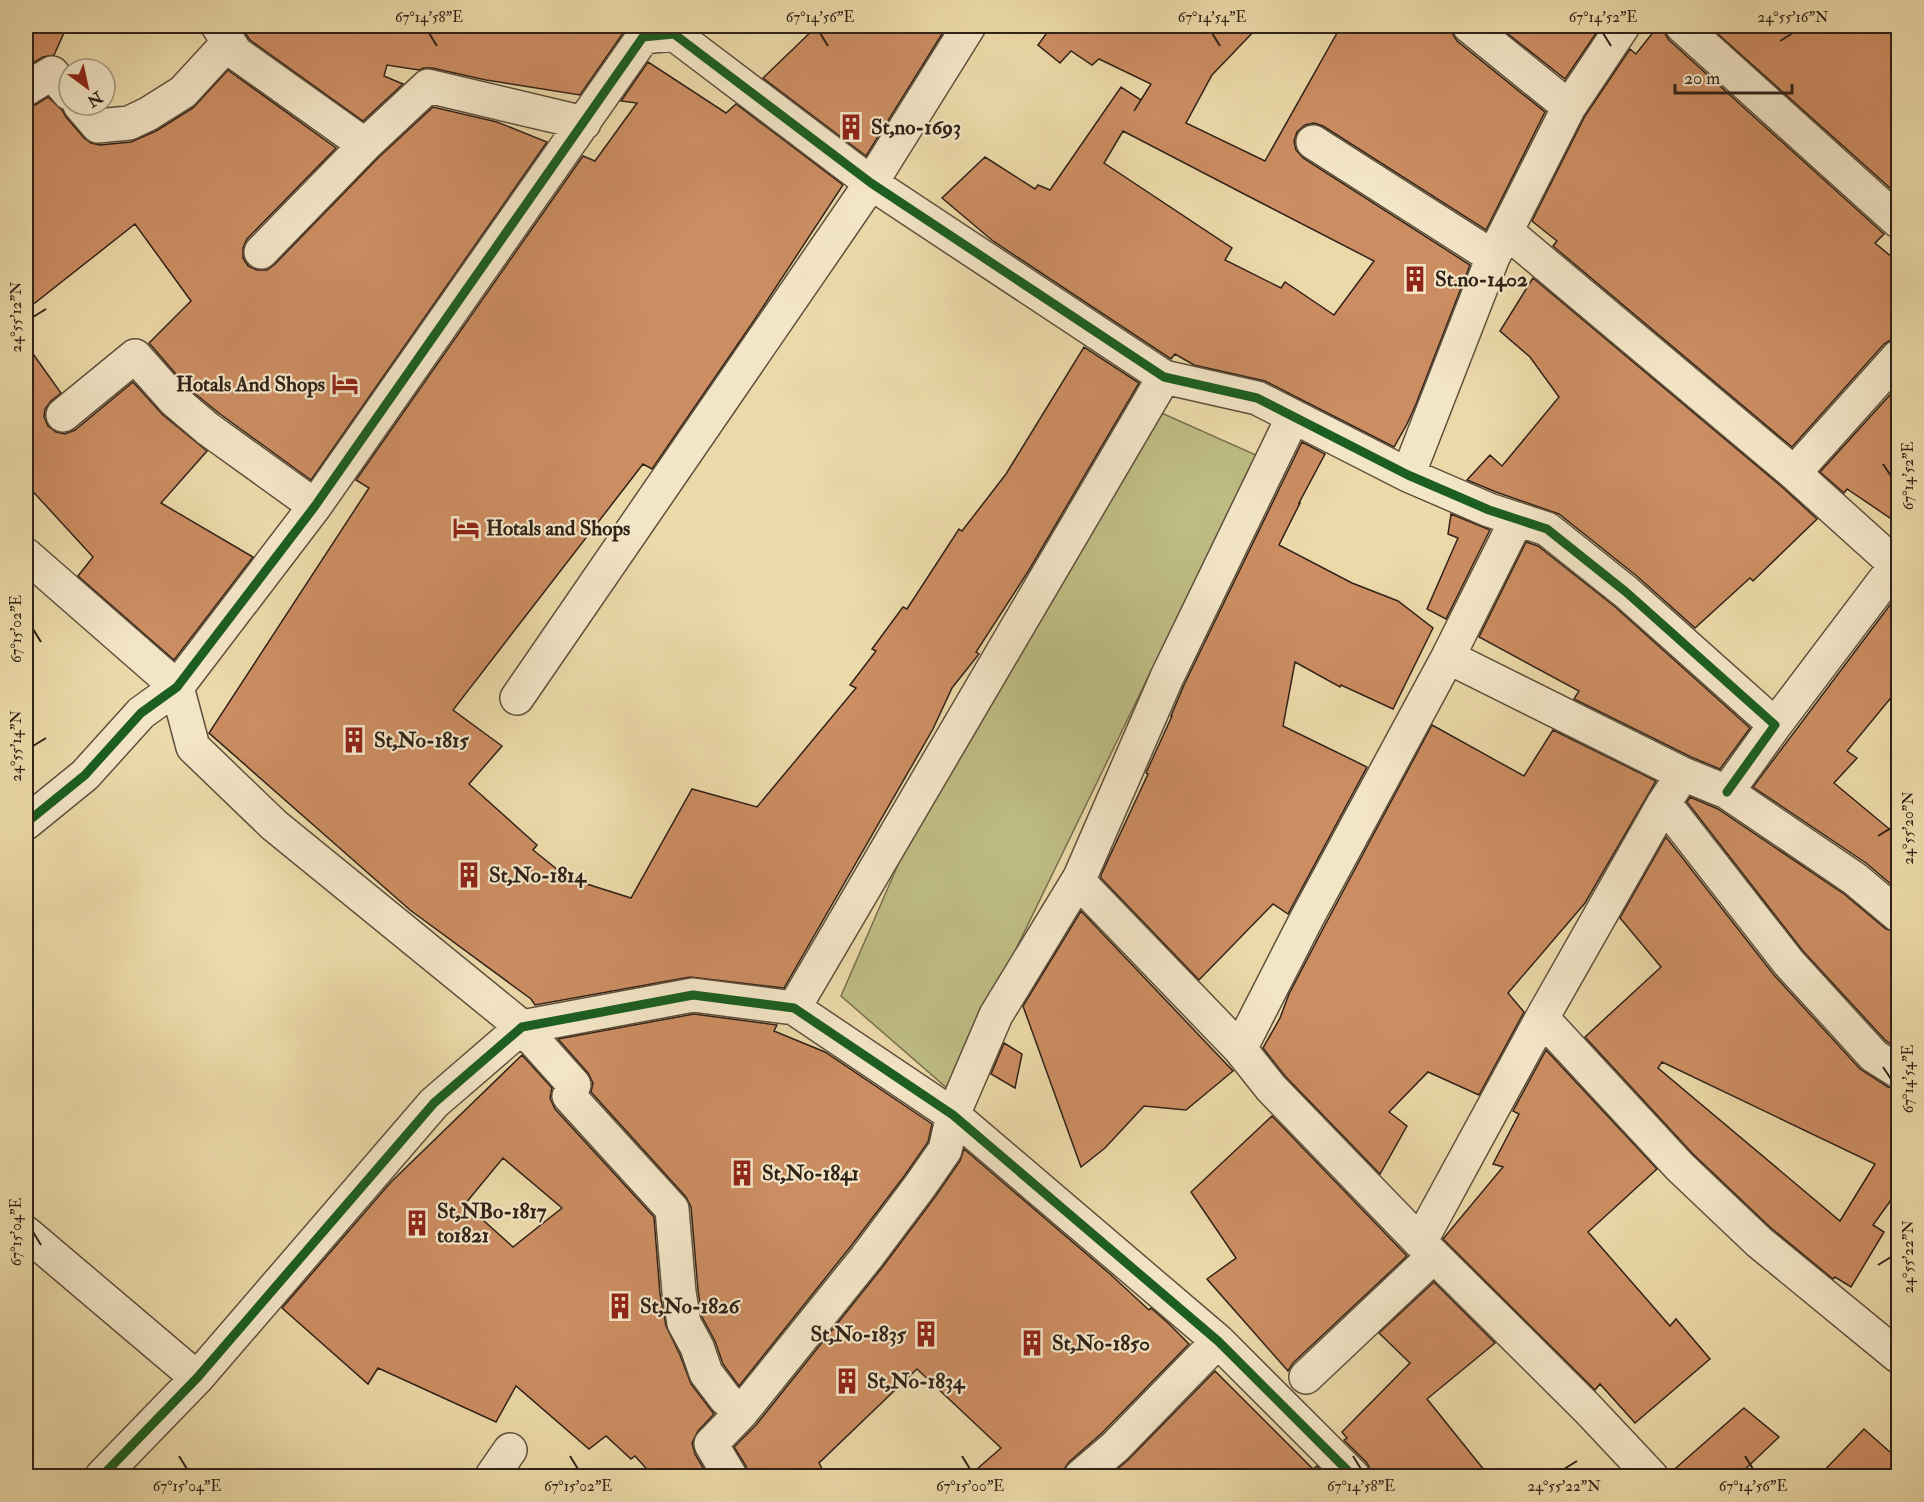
<svg xmlns="http://www.w3.org/2000/svg" width="1924" height="1502" viewBox="0 0 1924 1502" font-family="'IM FELL Double Pica',serif">
	<rect width="100%" height="100%" fill="#ecd9a9"/>
	<filter id="stains"><feTurbulence type="fractalNoise" baseFrequency=".00333" numOctaves="4"/><feColorMatrix values="0 0 0 0 .2 0 0 0 0 .09 0 0 0 0 .02 0 0 0 .5 -.17"/></filter>
	<radialGradient id="worn" r=".72"><stop offset=".6" stop-color="#630" stop-opacity="0"/><stop offset="1" stop-color="#630" stop-opacity=".3"/></radialGradient>
	<!-- green -->
	<path fill="#bebd84" stroke="#77704e" stroke-width="1.5" d="M 1157,411 L 1256,455 L 948,1089 L 841,996 L 907,844 Z"/>
	<!-- building -->
	<path fill="#cc8d62" stroke="#302218" stroke-width="1.5" fill-rule="evenodd" d="M 26,26 L 67,26 L 54,55 L 43,57 L 26,67 Z
		M 240,26 L 628,26 L 580,95 L 486,80 L 432,68 L 424,68 L 419,70 L 387,65 L 384,76 L 403,84 L 363,121 L 250,40 Z
		M 817,26 L 947,26 L 866,156 L 763,78 Z
		M 1033,26 L 1259,26 L 1212,75 L 1186,123 L 1265,161 L 1341,26 L 1451,26 L 1452,33 L 1457,41 L 1545,112 L 1486,230 L 1323,126 L 1314,123 L 1305,125 L 1297,132 L 1294,141 L 1296,150 L 1303,158 L 1470,265 L 1416,404 L 1407,424 L 1394,447 L 1265,381 L 1194,365 L 1175,354 L 1171,359 L 993,241 L 942,198 L 985,157 L 1035,189 L 1038,185 L 1050,190 L 1121,87 L 1141,100 L 1134,111 L 1151,84 L 1099,59 L 1092,65 L 1071,51 L 1060,63 L 1038,45 L 1046,34 ZM 1123,131 L 1248,196 L 1374,261 L 1334,315 L 1285,282 L 1281,288 L 1225,260 L 1232,248 L 1104,163 Z
		M 1498,26 L 1601,26 L 1565,79 Z
		M 1658,26 L 1664,26 L 1664,32 L 1669,40 L 1884,234 L 1875,243 L 1899,263 L 1899,339 L 1892,339 L 1884,344 L 1792,447 L 1553,246 L 1557,241 L 1532,221 L 1585,116 L 1630,49 L 1636,54 Z
		M 1709,26 L 1899,26 L 1899,196 Z
		M 648,62 L 726,113 L 736,104 L 843,185 L 753,322 L 652,469 L 643,464 L 453,710 L 502,746 L 469,784 L 537,845 L 533,850 L 568,878 L 631,898 L 692,789 L 757,807 L 856,688 L 850,685 L 876,651 L 872,649 L 903,607 L 907,609 L 959,529 L 962,531 L 1006,474 L 1084,347 L 1139,383 L 1029,570 L 976,652 L 979,654 L 952,688 L 933,729 L 784,988 L 690,977 L 535,1005 L 531,999 L 410,910 L 209,733 L 369,488 L 356,480 L 583,156 L 595,161 L 637,103 L 621,101 Z
		M 228,70 L 336,148 L 247,239 L 243,248 L 243,258 L 248,266 L 257,270 L 267,270 L 274,265 L 378,158 L 433,107 L 497,122 L 547,142 L 311,480 L 220,414 L 188,388 L 149,343 L 191,301 L 135,224 L 26,310 L 26,108 L 35,105 L 48,97 L 62,110 L 66,117 L 84,138 L 91,143 L 100,145 L 131,142 L 156,131 L 193,108 Z
		M 1533,278 L 1782,487 L 1817,519 L 1753,581 L 1750,578 L 1695,628 L 1638,577 L 1559,514 L 1496,492 L 1467,480 L 1490,455 L 1502,466 L 1559,397 L 1530,357 L 1500,331 Z
		M 26,344 L 61,393 L 51,401 L 45,409 L 44,417 L 48,426 L 56,432 L 65,434 L 75,430 L 133,382 L 163,415 L 207,451 L 161,503 L 253,557 L 174,660 L 78,576 L 93,557 L 26,484 Z
		M 1899,385 L 1899,524 L 1847,489 L 1844,493 L 1820,472 Z
		M 1302,442 L 1325,454 L 1299,503 L 1300,503 L 1279,545 L 1352,583 L 1398,601 L 1433,628 L 1393,709 L 1341,685 L 1340,687 L 1295,662 L 1283,726 L 1367,767 L 1288,914 L 1273,904 L 1199,980 L 1101,878 L 1101,875 L 1148,774 L 1146,773 L 1172,716 L 1171,716 L 1184,685 Z
		M 1451,514 L 1490,530 L 1446,619 L 1427,609 L 1458,538 L 1448,534 Z
		M 1526,542 L 1538,546 L 1614,606 L 1750,728 L 1720,769 L 1691,757 L 1574,699 L 1579,691 L 1479,637 Z
		M 1899,593 L 1899,688 L 1847,751 L 1857,758 L 1834,783 L 1899,837 L 1899,891 L 1866,863 L 1753,787 Z
		M 1432,725 L 1524,776 L 1553,730 L 1656,781 L 1585,903 L 1508,993 L 1524,1012 L 1479,1095 L 1428,1072 L 1389,1112 L 1407,1126 L 1380,1174 L 1285,1076 L 1263,1048 L 1280,1018 L 1289,994 L 1324,927 Z
		M 1690,797 L 1718,809 L 1844,894 L 1886,929 L 1899,933 L 1899,1049 L 1886,1041 L 1803,951 L 1687,802 Z
		M 1666,837 L 1774,975 L 1860,1069 L 1888,1087 L 1899,1090 L 1899,1189 L 1873,1225 L 1884,1232 L 1851,1287 L 1835,1277 L 1833,1279 L 1771,1228 L 1693,1154 L 1585,1037 L 1661,967 L 1620,918 ZM 1662,1062 L 1875,1164 L 1840,1221 L 1658,1068 Z
		M 1081,911 L 1233,1071 L 1186,1110 L 1144,1106 L 1105,1148 L 1081,1167 L 1023,1006 Z
		M 694,1014 L 777,1025 L 774,1031 L 825,1052 L 932,1124 L 928,1142 L 905,1175 L 851,1246 L 739,1386 L 723,1364 L 715,1341 L 702,1317 L 698,1290 L 691,1207 L 686,1197 L 591,1092 L 593,1083 L 588,1073 L 558,1039 Z
		M 1004,1043 L 1022,1054 L 1015,1088 L 991,1074 Z
		M 1546,1050 L 1657,1169 L 1588,1232 L 1670,1326 L 1676,1319 L 1710,1359 L 1635,1423 L 1600,1384 L 1595,1390 L 1443,1239 L 1503,1167 L 1493,1164 L 1519,1114 L 1513,1111 Z
		M 522,1055 L 552,1088 L 550,1098 L 555,1109 L 654,1217 L 660,1294 L 666,1326 L 680,1355 L 691,1384 L 714,1414 L 698,1431 L 692,1443 L 695,1454 L 708,1476 L 653,1476 L 635,1456 L 631,1459 L 606,1436 L 589,1449 L 516,1386 L 496,1422 L 378,1368 L 368,1384 L 282,1308 L 391,1182 ZM 503,1158 L 562,1208 L 513,1247 L 465,1204 Z
		M 1272,1116 L 1407,1256 L 1293,1363 L 1288,1371 L 1207,1279 L 1236,1258 L 1191,1192 Z
		M 964,1149 L 1110,1274 L 1149,1310 L 1151,1308 L 1168,1323 L 1189,1344 L 1102,1433 L 1069,1462 L 1064,1469 L 1063,1476 L 969,1476 L 1001,1448 L 917,1369 L 819,1463 L 826,1476 L 749,1476 L 746,1466 L 734,1447 L 756,1425 L 881,1269 L 935,1197 L 960,1161 Z
		M 1434,1282 L 1495,1343 L 1427,1399 L 1489,1476 L 1371,1476 L 1371,1471 L 1367,1463 L 1344,1440 L 1347,1438 L 1342,1432 L 1410,1363 L 1379,1333 Z
		M 1215,1371 L 1313,1469 L 1317,1466 L 1327,1476 L 1109,1476 L 1128,1460 Z
		M 1744,1408 L 1779,1437 L 1738,1476 L 1669,1476 L 1669,1474 Z
		M 1864,1429 L 1899,1460 L 1899,1476 L 1819,1476 Z"/>
	<g fill="none" stroke-linecap="round" stroke-linejoin="round">
		<!-- street casing -->
		<g stroke="#5f503c" stroke-width="36">
			<path id="street" d="M 218,26 L 236,53 L 365,145
				M 1469,26 L 1569,107
				M 1682,26 L 1898,221
				M 26,89 L 52,73 L 69,93
				M 80,105 L 98,126 L 129,123 L 148,114 L 183,92 L 229,42
				M 1313,142 L 1493,257
				M 1507,232 L 1794,473 L 1896,565 L 1775,725
				M 261,252 L 365,145 L 428,86 L 584,123
				M 63,415 L 135,356 L 175,401 L 208,429 L 315,506
				M 1794,473 L 1898,357
				M 1408,475 L 1493,257 L 1569,107 L 1623,26
				M 26,555 L 177,687 L 193,747 L 274,825 L 522,1027 L 574,1085 L 569,1096 L 672,1209 L 679,1292 L 684,1323 L 697,1347 L 706,1373 L 725,1398 L 741,1413 L 711,1444 L 730,1476
				M 1448,657 L 1683,774 L 1727,792 L 1855,879 L 1898,915
				M 517,698 L 871,183 L 969,26
				M 1664,803 L 1789,963 L 1874,1056 L 1898,1071
				M 26,823 L 85,775 L 141,713 L 177,687 L 315,506 L 643,37 L 674,34 L 871,183 L 1164,377 L 1257,398 L 1408,475 L 1489,510 L 1547,529 L 1626,592 L 1775,725 L 1727,792
				M 1080,877 L 1079,882 L 1240,1049 L 1271,1088 L 1420,1242 L 1542,1018 L 1664,803 L 1683,774
				M 794,1008 L 1164,377
				M 1542,1018 L 1680,1167 L 1759,1242 L 1898,1356
				M 1240,1049 L 1307,918 L 1448,657 L 1517,519
				M 26,1233 L 197,1378
				M 1420,1242 L 1587,1408 L 1651,1476
				M 1306,1377 L 1434,1256
				M 741,1413 L 866,1258 L 920,1186 L 945,1150 L 953,1115 L 996,1015 L 1080,877 L 1167,677 L 1293,417
				M 102,1476 L 197,1378 L 434,1103 L 522,1027 L 693,995 L 794,1008 L 953,1115 L 1218,1341 L 1353,1476
				M 492,1476 L 510,1450
				M 1081,1476 L 1115,1447 L 1218,1341"/>
		</g>
		<!-- street -->
		<use href="#street" stroke="#f3e6c7" stroke-width="33"/>
		<!-- cycleway casing -->
		<g stroke="#f3e6c7" stroke-width="13">
			<path id="cycleway" d="M 26,823 L 85,775 L 141,713 L 177,687 L 315,506 L 643,37 L 674,34 L 871,183 L 1164,377 L 1257,398 L 1408,475 L 1489,510 L 1547,529 L 1626,592 L 1775,725 L 1727,792
				M 102,1476 L 197,1378 L 434,1103 L 522,1027 L 693,995 L 794,1008 L 953,1115 L 1218,1341 L 1353,1476"/>
		</g>
		<!-- cycleway -->
		<use href="#cycleway" stroke="#1b5e20" stroke-width="9"/>
	</g>
	<!-- ticks -->
	<path fill="none" stroke="#302218" stroke-width="2" d="M 429,33 L 437,46M 820,33 L 828,46M 1212,33 L 1220,46M 1603,33 L 1611,46M 1780,41 L 1793,33M 33,317 L 46,309M 1883,464 L 1891,476M 33,629 L 41,642M 33,746 L 46,738M 1878,836 L 1891,828M 1883,1067 L 1891,1079M 33,1232 L 41,1245M 1878,1265 L 1891,1257M 179,1456 L 187,1469M 570,1456 L 578,1469M 962,1456 L 970,1469M 1353,1456 L 1361,1469M 1745,1456 L 1753,1469M 1564,1469 L 1577,1461"/>
	<!-- icons -->
	<defs>
		<g id="building-bare" transform="scale(2.07)"><path d="M-4-6H4V6H1V3H-1V6H-4ZM-2.5-4.3h1.7v1.8h-1.7ZM.8-4.3h1.7v1.8H.8ZM-2.5-1h1.7V.8h-1.7ZM.8-1h1.7V.8H.8Z" fill="#8f2418" stroke="#f3e6c7" stroke-width="2.5" paint-order="stroke"/></g>
		<g id="hotel-bare" transform="scale(2.07)"><path d="M-6-4.5h1.5V1H6V5H4.5V3h-9V5H-6ZM-4 0a1.8 1.8 0 1 1 3.6 0ZM.5 0V-2.5h3Q6-2.5 6 0Z" fill="#8f2418" stroke="#f3e6c7" stroke-width="2.5" paint-order="stroke"/></g>
	</defs>
	<g fill-rule="evenodd">
		<use href="#building-bare" x="851" y="127"/>
		<use href="#building-bare" x="1415" y="279"/>
		<use href="#hotel-bare" x="345" y="384"/>
		<use href="#hotel-bare" x="466" y="528"/>
		<use href="#building-bare" x="354" y="740"/>
		<use href="#building-bare" x="469" y="875"/>
		<use href="#building-bare" x="742" y="1173"/>
		<use href="#building-bare" x="417" y="1223"/>
		<use href="#building-bare" x="620" y="1306"/>
		<use href="#building-bare" x="926" y="1334"/>
		<use href="#building-bare" x="1032" y="1343"/>
		<use href="#building-bare" x="847" y="1381"/>
	</g>
	<g text-anchor="middle" stroke-width="4.5" stroke-linejoin="round" paint-order="stroke">
		<!-- poi labels -->
		<g font-size="21" font-weight="bold" fill="#302218" stroke="#f3e6c7" text-anchor="start">
			<text x="871" y="134">St,no-1693</text>
			<text x="1435" y="286">St.no-1402</text>
			<text x="325" y="391" text-anchor="end">Hotals And Shops</text>
			<text x="486" y="535">Hotals and Shops</text>
			<text x="374" y="747">St,No-1815</text>
			<text x="489" y="882">St,No-1814</text>
			<text x="762" y="1180">St,No-1841</text>
			<text x="437" y="1218">St,NBo-1817<tspan x="437" dy="24">to1821</tspan></text>
			<text x="640" y="1313">St,No-1826</text>
			<text x="906" y="1341" text-anchor="end">St,No-1835</text>
			<text x="1052" y="1350">St,No-1850</text>
			<text x="867" y="1388">St,No-1834</text>
		</g>
	</g>
	<!-- margin -->
	<rect width="1924" height="1502" fill="none" stroke="#ecd9a9" stroke-width="66"/>
	<!-- north arrow -->
	<g transform="translate(87 87) rotate(147)"><circle r="28" fill="#f3e6c7" stroke="#a59881" stroke-width="1.5"/>
	<path d="M0-4.5L10 22L0 15L-10 22Z" fill="#8f2418"/>
	<text y="-9" font-size="16" font-weight="bold" text-anchor="middle" fill="#302218">N</text>
	</g>
	<!-- scale -->
	<path d="M1675 84v9h117v-9" fill="none" stroke="#302218" stroke-width="3"/>
	<text x="1684" y="84" font-size="18" fill="#302218" stroke="#f3e6c7" stroke-width="4.5" paint-order="stroke">20 m</text>
	<rect x="33" y="33" width="1858" height="1436" fill="none" stroke="#302218" stroke-width="2"/>
	<g font-size="15" text-anchor="middle" fill="#302218">
		<text x="429" y="22">67°14'58"E</text>
		<text x="820" y="22">67°14'56"E</text>
		<text x="1212" y="22">67°14'54"E</text>
		<text x="1603" y="22">67°14'52"E</text>
		<text x="1793" y="22">24°55'16"N</text>
		<text transform="translate(16 317) rotate(-90)" y="5">24°55'12"N</text>
		<text transform="translate(1908 476) rotate(-90)" y="5">67°14'52"E</text>
		<text transform="translate(16 629) rotate(-90)" y="5">67°15'02"E</text>
		<text transform="translate(16 746) rotate(-90)" y="5">24°55'14"N</text>
		<text transform="translate(1908 828) rotate(-90)" y="5">24°55'20"N</text>
		<text transform="translate(1908 1079) rotate(-90)" y="5">67°14'54"E</text>
		<text transform="translate(16 1232) rotate(-90)" y="5">67°15'04"E</text>
		<text transform="translate(1908 1257) rotate(-90)" y="5">24°55'22"N</text>
		<text x="187" y="1491">67°15'04"E</text>
		<text x="578" y="1491">67°15'02"E</text>
		<text x="970" y="1491">67°15'00"E</text>
		<text x="1361" y="1491">67°14'58"E</text>
		<text x="1564" y="1491">24°55'22"N</text>
		<text x="1753" y="1491">67°14'56"E</text>
	</g>
	<rect width="100%" height="100%" filter="url(#stains)"/>
	<rect width="100%" height="100%" fill="url(#worn)"/>
</svg>
